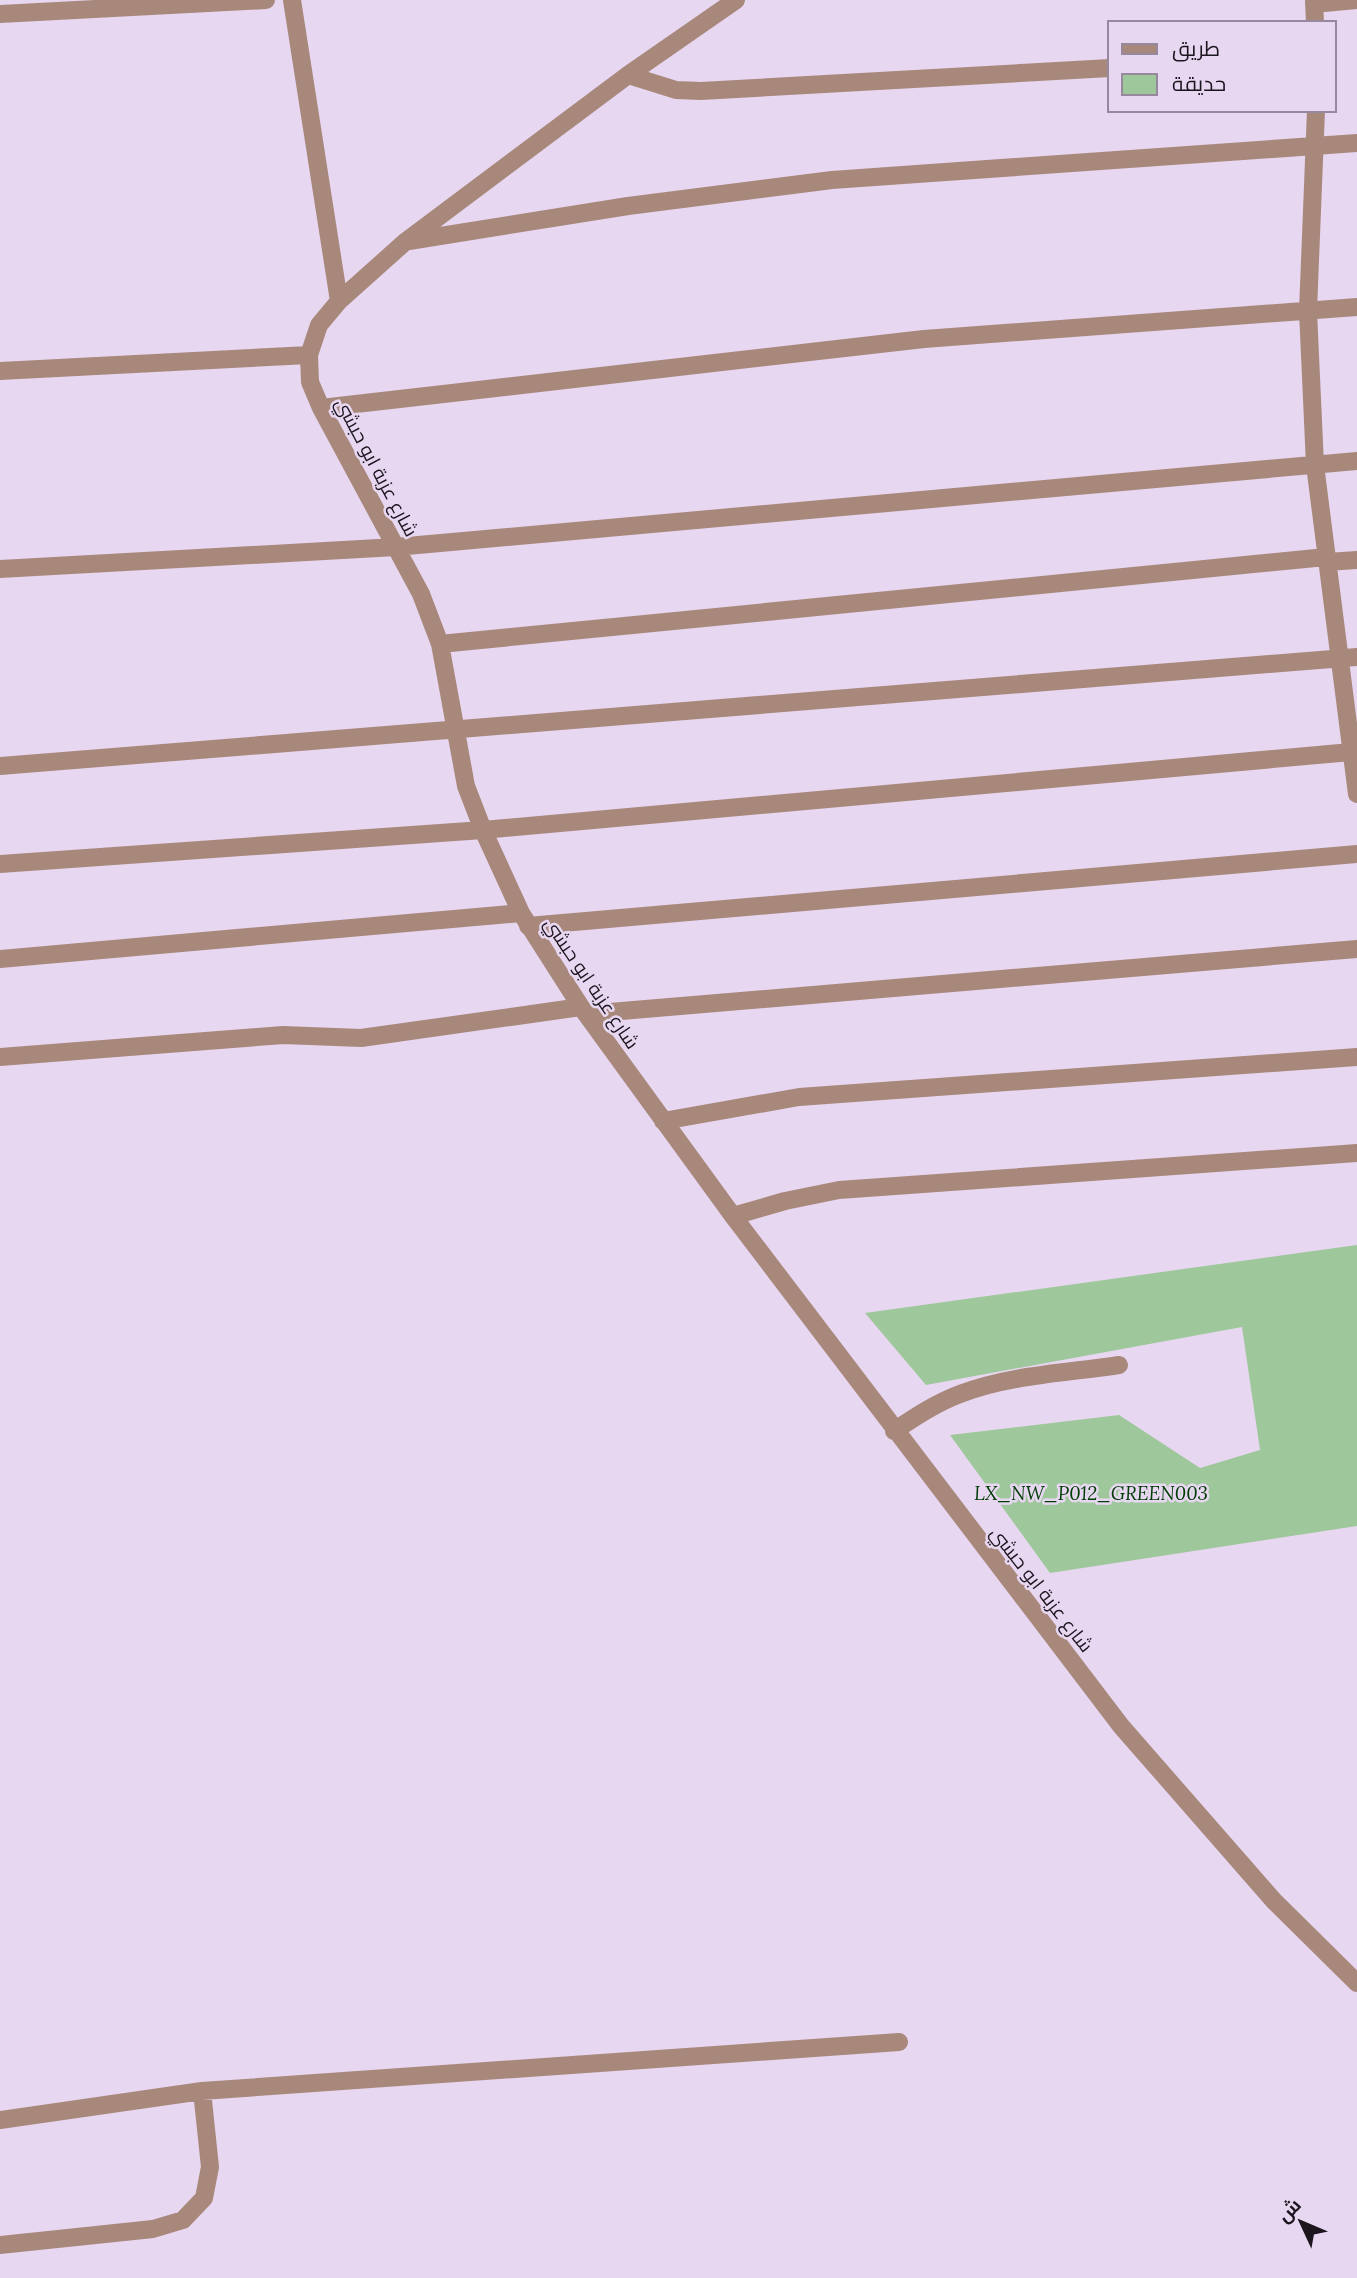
<svg xmlns="http://www.w3.org/2000/svg" width="1357" height="2278" viewBox="0 0 1357 2278" font-family="Lora,Cairo,serif">
	<rect width="100%" height="100%" fill="#e8d7f1"/>
	<!-- green -->
	<path fill="#9ec79b" d="M 1357,1245 L 1357,1526 L 1050,1573 L 950,1435 L 1119,1415 L 1200,1468 L 1260,1450 L 1242,1327 L 926,1385 L 865,1313 Z"/>
	<g fill="none" stroke-linecap="round" stroke-linejoin="round">
		<!-- street -->
		<path stroke="#a9887c" stroke-width="18" d="M 292,0 L 339,301
			M 736,0 L 628,75 L 405,242 L 339,301 L 319,325 L 309,355 L 310,382 L 321,408 L 421,594 L 440,644 L 466,786 L 483,830 L 521,913 L 581,1007 L 733,1216 L 1121,1726 L 1274,1901 L 1357,1983
			M 1314,0 L 1315,23
			M 1314,4 L 1357,0
			M 0,14 L 266,0
			M 628,75 L 676,90 L 701,91 L 1110,68
			M 1316,110 L 1308,311 L 1315,465 L 1357,794
			M 409,241 L 628,206 L 832,180 L 1357,143
			M 0,371 L 309,355
			M 321,408 L 924,339 L 1357,307
			M 1327,562 L 1357,560
			M 0,569 L 396,547 L 1357,461
			M 440,644 L 1326,557
			M 0,766 L 1357,657
			M 0,864 L 483,830 L 1351,752
			M 528,926 L 1357,854
			M 0,959 L 521,913
			M 586,1014 L 1357,949
			M 0,1057 L 283,1035 L 361,1038 L 581,1007
			M 663,1121 L 799,1097 L 1357,1057
			M 733,1216 L 785,1201 L 839,1190 L 1357,1153
			M 894,1431 C 915,1417 936,1403 960,1394 C 1009,1375 1066,1373 1119,1365
			M 0,2120 L 202,2091 L 899,2042
			M 0,2245 L 153,2229 L 183,2220 L 204,2198 L 210,2167 L 202,2091"/>
	</g>
	<g text-anchor="middle" stroke-width="5" stroke-linejoin="round" paint-order="stroke">
		<!-- street labels -->
		<g font-size="19" fill="#1b151e" stroke="#e8d7f1">
			<text transform="translate(377 467) rotate(62)" y="7">شارع عزبة ابو حبشي</text>
			<text transform="translate(592 983) rotate(56)" y="7">شارع عزبة ابو حبشي</text>
			<text transform="translate(1042 1589) rotate(52)" y="7">شارع عزبة ابو حبشي</text>
		</g>
		<!-- park labels -->
		<g font-size="19" font-style="italic" fill="#013c04" stroke="#e8d7f1">
			<text x="1091" y="1500">LX_NW_P012_GREEN003</text>
		</g>
	</g>
	<!-- legend -->
	<rect x="1108" y="21" width="228" height="91" fill="#e8d7f1" stroke="#96899d" stroke-width="2"/>
	<rect x="1122" y="44" width="35" height="10" fill="#a9887c" stroke="#96899d" stroke-width="2"/>
	<text x="1172" y="56" font-size="21" fill="#1b151e">طريق</text>
	<rect x="1122" y="74" width="35" height="21" fill="#9ec79b" stroke="#96899d" stroke-width="2"/>
	<text x="1172" y="91" font-size="21" fill="#1b151e">حديقة</text>
	<!-- north arrow -->
	<g transform="translate(1301 2222) rotate(314)" stroke="#e8d7f1" stroke-width="5" paint-order="stroke">
	<path d="M0-5L12 26L0 18L-12 26Z" fill="#1b151e"/>
	<text y="-10" font-size="19" font-weight="bold" text-anchor="middle" fill="#1b151e">ش</text>
	</g>
</svg>
